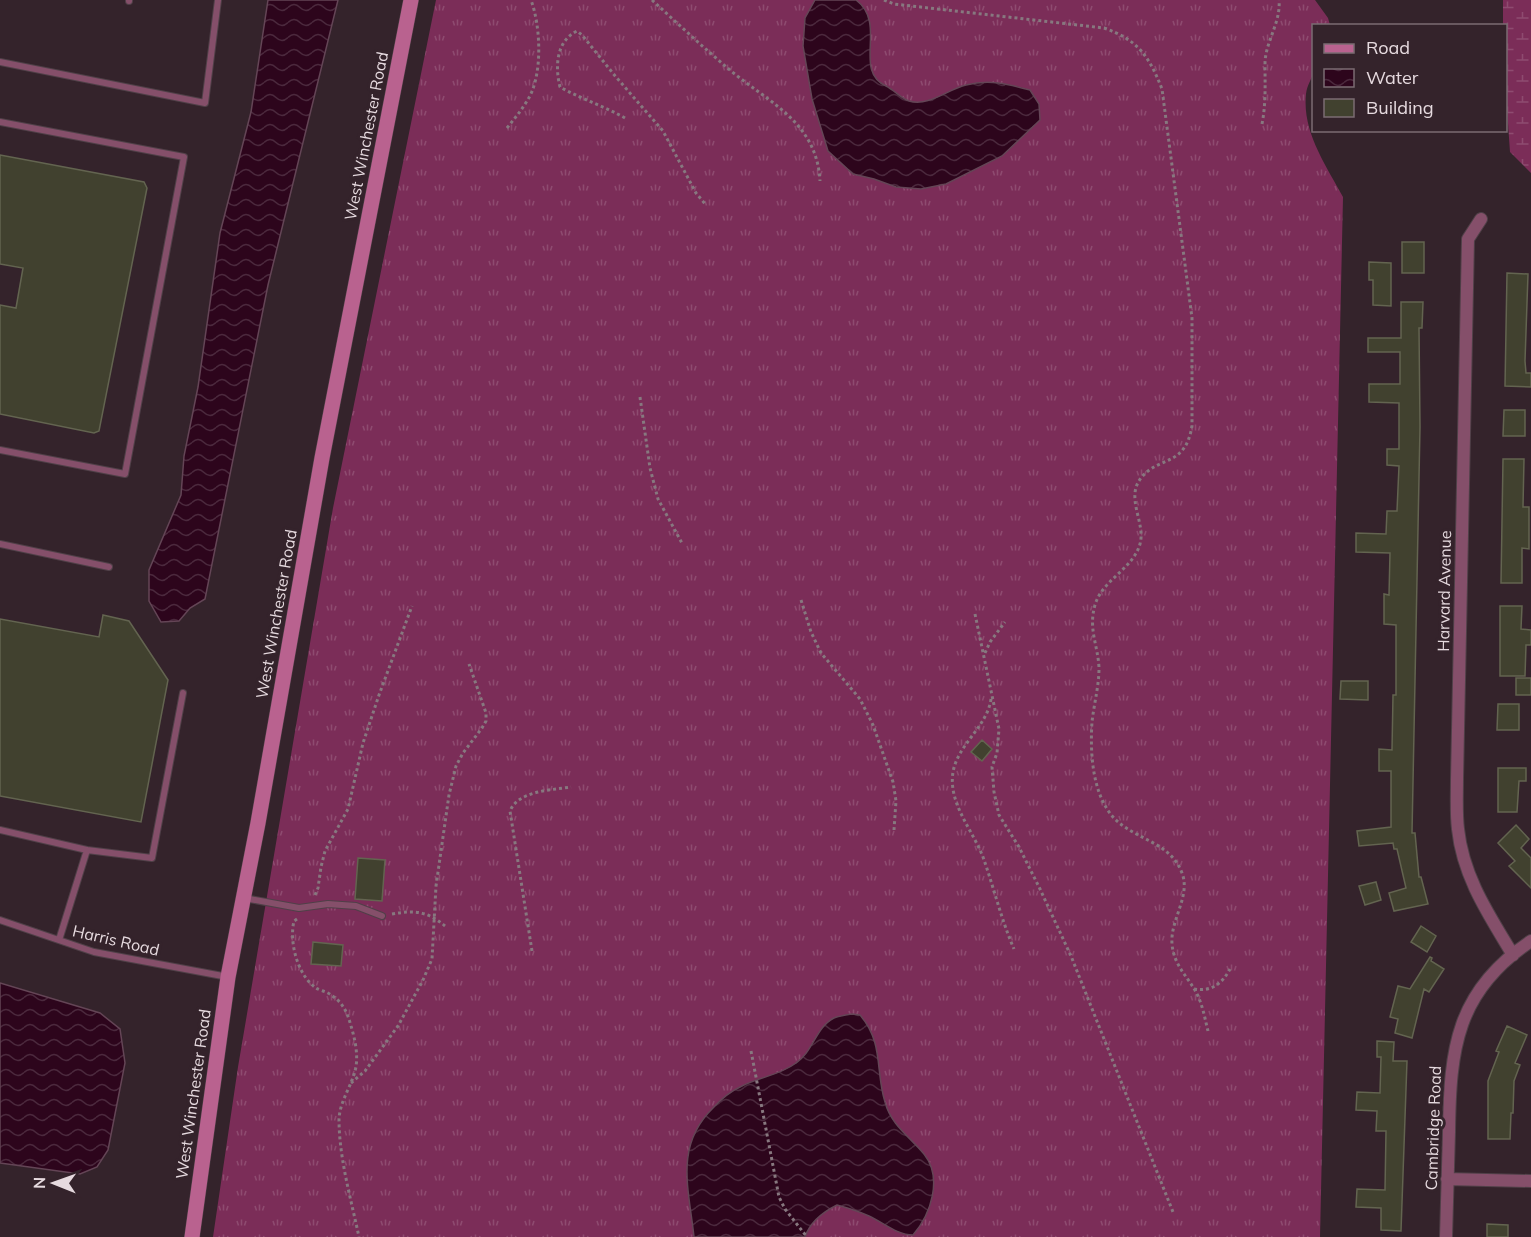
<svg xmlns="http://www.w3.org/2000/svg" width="1531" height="1237" viewBox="0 0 1531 1237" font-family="Mulish,sans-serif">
	<defs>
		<pattern id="grass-tufts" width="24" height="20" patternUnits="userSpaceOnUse" patternTransform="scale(1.5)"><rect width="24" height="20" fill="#7b2d58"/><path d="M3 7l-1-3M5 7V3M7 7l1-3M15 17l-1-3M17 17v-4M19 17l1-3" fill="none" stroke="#8e4b70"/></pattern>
		<pattern id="wetland-marsh" width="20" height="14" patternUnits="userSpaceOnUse" patternTransform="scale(1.5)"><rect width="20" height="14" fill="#7b2d58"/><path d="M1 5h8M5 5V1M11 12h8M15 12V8" fill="none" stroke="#8e4b70"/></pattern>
		<pattern id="water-waves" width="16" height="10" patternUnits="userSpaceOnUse" patternTransform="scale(1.5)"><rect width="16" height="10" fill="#2d051c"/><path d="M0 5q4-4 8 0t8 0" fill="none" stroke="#4b293d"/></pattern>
	</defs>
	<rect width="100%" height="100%" fill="#34232b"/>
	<!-- grass -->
	<path fill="url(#grass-tufts)" d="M 436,0 L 1315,0 L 1328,18 L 1330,25 L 1314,26 C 1313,39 1316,60 1313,72 C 1312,80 1307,84 1306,94 C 1302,132 1326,165 1343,197 L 1320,1237 L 213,1237 L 238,1067 L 333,508 Z"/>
	<!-- wetland -->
	<path fill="url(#wetland-marsh)" d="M 1503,0 L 1531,0 L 1531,173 L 1510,152 L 1506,94 L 1506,26 L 1503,25 Z"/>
	<!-- water -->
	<path fill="url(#water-waves)" stroke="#644556" stroke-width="1.5" d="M 268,0 L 338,0 L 268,285 L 205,599 L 190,608 L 179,621 L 161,622 L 149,601 L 149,570 L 181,495 L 184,456 L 198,387 L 220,233 L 251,112 Z
		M 815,0 L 856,0 C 888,24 852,70 886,86 C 894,90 901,98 909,101 C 929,107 948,89 966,85 C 989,79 1008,84 1030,90 L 1039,104 L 1040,120 L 1002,156 L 946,184 L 921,189 L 896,187 L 874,179 L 853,174 L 828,151 L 812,99 L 803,46 L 805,18 Z
		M 0,983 L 100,1013 L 120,1029 L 125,1063 L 108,1150 L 97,1167 L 80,1174 L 0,1163 Z
		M 852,1014 L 860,1015 C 884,1043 875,1070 885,1102 C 891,1125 910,1137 924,1154 C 943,1178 931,1214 913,1235 C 897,1235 884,1223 869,1216 C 858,1211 848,1208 837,1205 C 823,1212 810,1222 805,1237 L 694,1237 C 689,1189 674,1146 713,1108 C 721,1099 731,1091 742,1086 C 760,1077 780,1075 796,1063 C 813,1052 816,1027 834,1018 C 839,1016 846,1015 852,1014 Z"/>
	<!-- building -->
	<path fill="#41412f" stroke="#636450" stroke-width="1.5" d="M 0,155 L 144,182 L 147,188 L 99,431 L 94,433 L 0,414 L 0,305 L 16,308 L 23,268 L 0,264 Z
		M 1402,242 L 1424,242 L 1424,273 L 1402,273 Z
		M 1369,262 L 1391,263 L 1391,306 L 1373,305 L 1373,280 L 1369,280 Z
		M 1507,273 L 1528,274 L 1525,361 L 1526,373 L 1531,373 L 1531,387 L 1505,386 Z
		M 1401,302 L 1423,302 L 1422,328 L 1419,328 L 1420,427 L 1412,833 L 1415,833 L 1419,877 L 1421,877 L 1428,904 L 1394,911 L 1389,893 L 1406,888 L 1397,849 L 1394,849 L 1393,843 L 1359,846 L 1357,831 L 1391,827 L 1391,771 L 1379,771 L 1379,749 L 1392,750 L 1393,695 L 1396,695 L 1396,625 L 1384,624 L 1384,594 L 1389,595 L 1390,553 L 1356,552 L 1356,533 L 1386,534 L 1387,511 L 1397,511 L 1399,466 L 1387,465 L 1387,449 L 1399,449 L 1399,403 L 1369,402 L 1369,384 L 1400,384 L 1400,352 L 1368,352 L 1368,338 L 1401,338 Z
		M 1504,410 L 1525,410 L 1525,436 L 1503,436 Z
		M 1503,459 L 1524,459 L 1523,507 L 1529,507 L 1529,549 L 1522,548 L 1522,583 L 1501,583 Z
		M 1500,606 L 1522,606 L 1521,629 L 1531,630 L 1531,645 L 1526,645 L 1525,676 L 1500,676 Z
		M 103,615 L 129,621 L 168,680 L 141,822 L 0,796 L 0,619 L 99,637 Z
		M 1516,678 L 1531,678 L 1531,695 L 1516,695 Z
		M 1341,681 L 1368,681 L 1368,700 L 1340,699 Z
		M 1498,704 L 1519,704 L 1519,730 L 1497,730 Z
		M 982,740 L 992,749 L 982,761 L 971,752 Z
		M 1498,768 L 1526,768 L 1526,781 L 1519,781 L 1517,812 L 1498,812 Z
		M 1516,825 L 1529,839 L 1521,848 L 1531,858 L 1531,888 L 1509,866 L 1515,861 L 1498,843 Z
		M 358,858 L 385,860 L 382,901 L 355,899 Z
		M 1376,882 L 1381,900 L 1365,905 L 1359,886 Z
		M 1421,926 L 1436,936 L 1427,952 L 1411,942 Z
		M 313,942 L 343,945 L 341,966 L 311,964 Z
		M 1430,957 L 1432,958 L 1431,961 L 1444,969 L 1429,992 L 1424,989 L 1412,1038 L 1395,1033 L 1398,1019 L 1390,1017 L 1398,986 L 1410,989 Z
		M 1507,1026 L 1527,1035 L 1515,1063 L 1520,1065 L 1514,1081 L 1513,1113 L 1511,1113 L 1510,1139 L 1488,1139 L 1488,1081 L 1499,1052 L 1496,1051 Z
		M 1377,1041 L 1394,1042 L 1393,1061 L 1407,1061 L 1401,1231 L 1381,1230 L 1381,1208 L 1356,1207 L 1357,1189 L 1385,1190 L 1386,1131 L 1376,1131 L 1377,1111 L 1356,1110 L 1357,1092 L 1380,1093 L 1381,1057 L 1377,1057 Z
		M 1487,1224 L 1508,1225 L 1508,1237 L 1487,1237 Z"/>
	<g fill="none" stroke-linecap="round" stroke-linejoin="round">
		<!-- lane casing -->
		<g stroke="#504048" stroke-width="8">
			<path id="lane" d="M 129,1 L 129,0
				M 0,62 L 205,103 L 218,0
				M 0,122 L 184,157 L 125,474 L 0,450
				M 0,544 L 109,567
				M 0,830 L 87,850
				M 244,898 L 299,908 L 328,904 L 356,906 L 382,916
				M 0,920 L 94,952 L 228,977
				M 59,940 L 87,850 L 152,858 L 183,693"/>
		</g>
		<!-- street casing -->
		<g stroke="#504048" stroke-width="14">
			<path id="street" d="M 1481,219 L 1468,239 L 1457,779 C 1457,795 1456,813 1458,829 C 1463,877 1489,915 1513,955
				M 1447,1179 L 1531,1181
				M 1446,1237 C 1447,1202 1448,1167 1449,1132 C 1450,1049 1456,991 1531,941"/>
		</g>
		<!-- secondary casing -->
		<g stroke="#504048" stroke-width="16">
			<path id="secondary" d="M 192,1237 L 228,977 L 258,823 L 322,458 L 411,0"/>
		</g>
		<!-- path -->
		<path stroke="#87787f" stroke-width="3" stroke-dasharray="3 3" stroke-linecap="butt" d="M 652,0 C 678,24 704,48 731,71 C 770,103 817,123 820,181
			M 884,0 L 894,4 L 1104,28 C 1138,40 1149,56 1162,89 L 1192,318 L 1192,426 C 1185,468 1159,455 1141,478 C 1125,498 1146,523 1140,544 C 1133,569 1102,580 1095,605 C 1088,629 1098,645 1099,668 C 1099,686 1094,704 1092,722 C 1090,752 1092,793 1113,817 C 1134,840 1170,841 1182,873 C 1191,896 1170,920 1172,944 C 1174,967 1189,977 1198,996 C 1203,1007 1205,1019 1208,1031
			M 625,118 C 604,106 581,99 560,87 C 555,67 556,41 577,31 L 582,35 L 616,77 L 663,131 L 696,193 L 706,205
			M 1262,124 C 1266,104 1265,85 1265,64 C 1265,42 1281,23 1279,0
			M 507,128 C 514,119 521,111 527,101 C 543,77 541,27 531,0
			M 640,397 L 650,468 L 658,499 L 683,545
			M 801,600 L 811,632 L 821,653 L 860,699 L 873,725 L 893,782 L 896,801 L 894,830
			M 975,614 L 999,729 L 997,753 L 992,767 L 994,792 L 999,815 L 1019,847 L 1040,889 L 1071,956 L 1173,1212
			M 985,653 L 990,642 L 1005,622
			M 991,699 C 987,727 958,744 953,772 C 948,803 972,829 983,857 C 994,888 1001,919 1014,949
			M 315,895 L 318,888 L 321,867 L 325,851 L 348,809 L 363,743 L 379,695 L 412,606
			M 392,914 C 415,910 427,911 445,926
			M 297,919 L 294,921 C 289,941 297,975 316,988 C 319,990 324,991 328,993 C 342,1001 347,1011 351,1026 C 355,1039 359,1057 355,1071 C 351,1087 340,1101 339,1119 C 339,1158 351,1199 359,1237
			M 532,951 L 510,811 C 518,791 551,790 571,787
			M 1194,989 C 1211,992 1222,984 1230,969
			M 751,1051 L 779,1197 L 785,1209 L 807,1237
			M 351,1083 L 365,1071 L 398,1026 L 423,980 L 432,959 L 436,886 L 449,795 L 456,766 L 463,753 L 482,728 L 486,721 L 486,713 L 469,664"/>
		<!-- lane -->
		<use href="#lane" stroke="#854f6a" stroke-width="6"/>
		<!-- street -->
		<use href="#street" stroke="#854f6a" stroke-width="12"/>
		<!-- secondary -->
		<use href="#secondary" stroke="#b9628f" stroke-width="15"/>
	</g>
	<g text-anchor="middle" stroke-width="6" stroke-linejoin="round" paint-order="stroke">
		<!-- street labels -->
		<g font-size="16" fill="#e6dadf" stroke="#34232b">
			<text transform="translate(366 136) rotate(-79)" y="6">West Winchester Road</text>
			<text transform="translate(1444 591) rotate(-89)" y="6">Harvard Avenue</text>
			<text transform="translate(276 614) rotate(-80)" y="6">West Winchester Road</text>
			<text transform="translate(116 940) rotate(13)" y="6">Harris Road</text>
			<text transform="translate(193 1094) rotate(-82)" y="6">West Winchester Road</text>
			<text transform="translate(1433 1128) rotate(-88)" y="6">Cambridge Road</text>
		</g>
	</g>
	<!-- legend -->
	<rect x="1312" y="24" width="195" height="108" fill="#34232b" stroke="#7b6c73" stroke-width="1.5"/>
	<rect x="1324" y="44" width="30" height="9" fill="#b9628f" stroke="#7b6c73" stroke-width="1.5"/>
	<text x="1366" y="54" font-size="18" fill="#e6dadf">Road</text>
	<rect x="1324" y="69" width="30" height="18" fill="url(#water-waves)" stroke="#7b6c73" stroke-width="1.5"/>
	<text x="1366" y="84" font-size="18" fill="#e6dadf">Water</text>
	<rect x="1324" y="99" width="30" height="18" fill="#41412f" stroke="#7b6c73" stroke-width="1.5"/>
	<text x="1366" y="114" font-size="18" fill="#e6dadf">Building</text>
	<!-- north arrow -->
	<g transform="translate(54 1183) rotate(271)" stroke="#34232b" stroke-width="4.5" paint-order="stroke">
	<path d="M0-4.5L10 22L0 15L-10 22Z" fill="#e6dadf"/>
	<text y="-9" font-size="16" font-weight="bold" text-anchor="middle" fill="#e6dadf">N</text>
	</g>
</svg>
